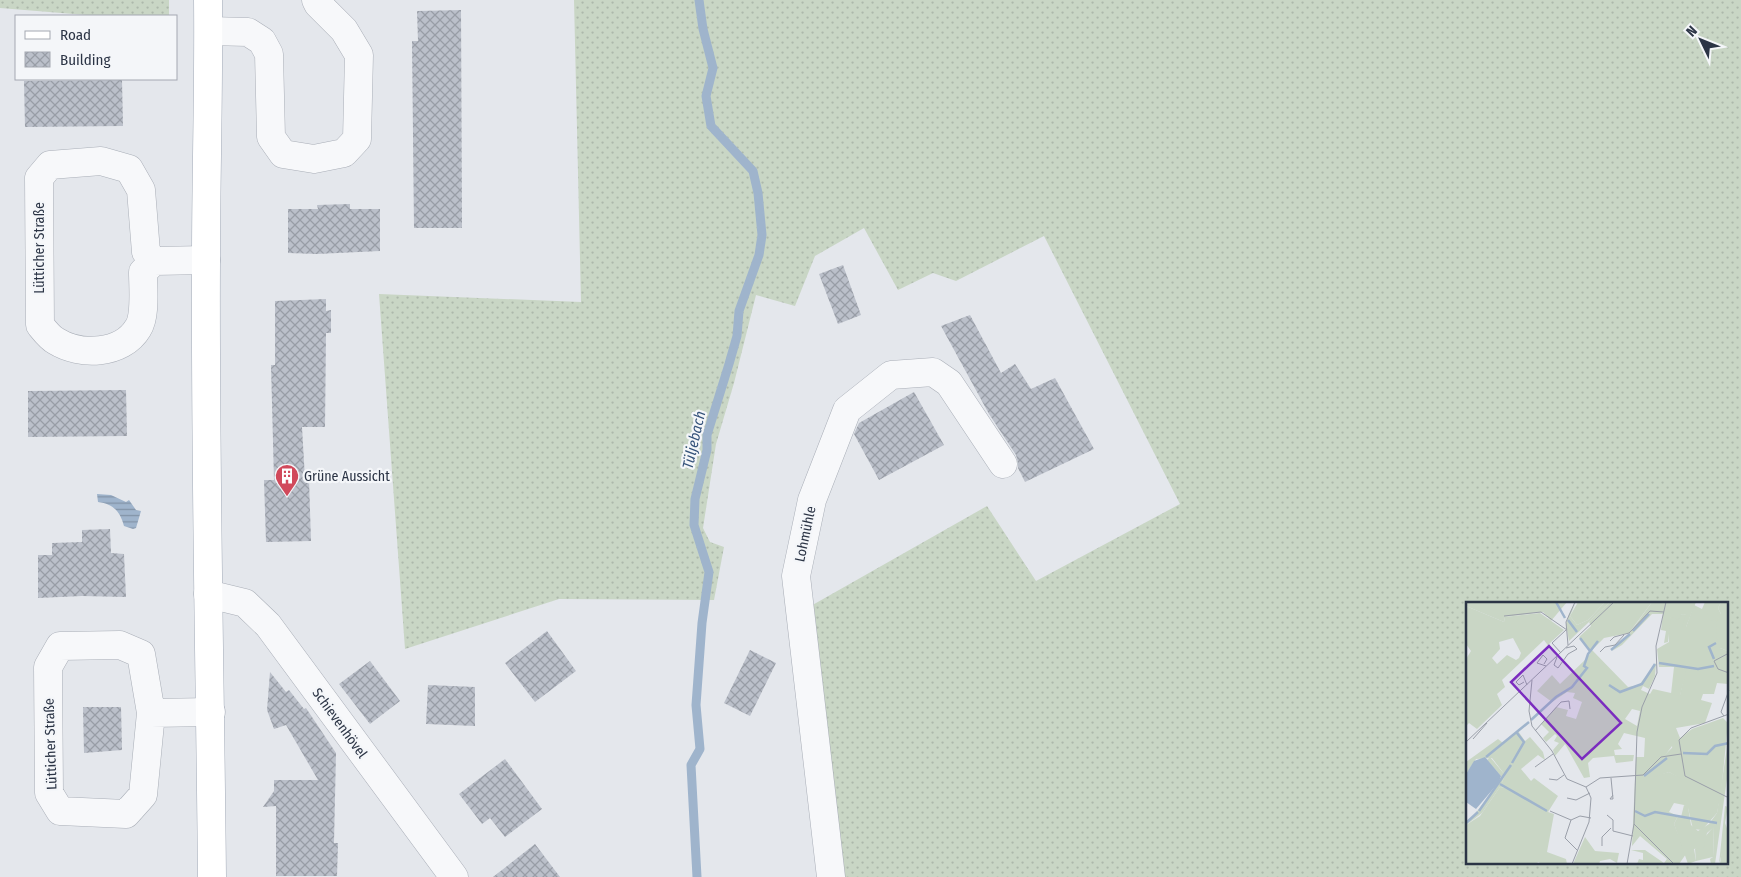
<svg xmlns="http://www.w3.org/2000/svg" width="1741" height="877" viewBox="0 0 1741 877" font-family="'Fira Sans Condensed',sans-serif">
	<defs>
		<pattern id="grass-dots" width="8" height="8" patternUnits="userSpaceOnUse" patternTransform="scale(1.25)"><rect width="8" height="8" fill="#c9d6c5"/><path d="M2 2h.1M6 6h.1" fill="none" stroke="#adb8ab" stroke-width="1.8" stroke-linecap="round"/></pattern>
		<pattern id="water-rules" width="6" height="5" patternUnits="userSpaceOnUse" patternTransform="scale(1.25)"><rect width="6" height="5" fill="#9fb4cc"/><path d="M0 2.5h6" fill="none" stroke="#8293a7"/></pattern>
		<pattern id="building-cross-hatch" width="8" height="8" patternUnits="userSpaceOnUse" patternTransform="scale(1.25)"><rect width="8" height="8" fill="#bbc0ca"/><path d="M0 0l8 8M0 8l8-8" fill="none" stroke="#989da6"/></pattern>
	</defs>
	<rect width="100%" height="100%" fill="#e4e7ec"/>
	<!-- grass -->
	<path fill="url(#grass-dots)" fill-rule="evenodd" d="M 0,0 L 169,0 L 169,16 L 98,16 L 0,8 Z
		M 574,0 L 1741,0 L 1741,877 L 840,877 L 809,607 L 987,506 L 1036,581 L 1180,504 L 1044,236 L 956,281 L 933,273 L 898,290 L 864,228 L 815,256 L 795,306 L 756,295 L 734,383 L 716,444 L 703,528 L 710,542 L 724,547 L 714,600 L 559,599 L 405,649 L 379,294 L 581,302 ZM 1467,603 L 1727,603 L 1727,863 L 1467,863 Z"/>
	<!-- water -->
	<path fill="url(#water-rules)" d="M 97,494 L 111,495 L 126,502 L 129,500 L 136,510 L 141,511 L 136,528 L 133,529 L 124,526 C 120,511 113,504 98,502 Z"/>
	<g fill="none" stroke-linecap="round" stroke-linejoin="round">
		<!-- stream -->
		<path stroke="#9fb4cc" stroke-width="9" d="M 697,877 L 691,765 L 700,749 L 696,705 L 702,623 L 709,572 L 694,525 L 695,499 L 707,450 L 707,435 L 729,364 L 737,336 L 739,311 L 759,255 L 762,235 L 758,193 L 753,171 L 711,126 L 706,96 L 713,68 L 703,29 L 699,0"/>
	</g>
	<!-- building -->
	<path fill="url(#building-cross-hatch)" d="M 461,10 L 462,228 L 414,228 L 412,41 L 418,41 L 417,11 Z
		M 122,80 L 123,126 L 25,127 L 24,81 Z
		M 350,204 L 350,209 L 380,209 L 380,251 L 317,254 L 288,253 L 288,209 L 318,209 L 317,205 Z
		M 843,265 L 861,315 L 838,324 L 819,274 Z
		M 326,299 L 326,311 L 331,310 L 331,333 L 326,333 L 325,427 L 302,427 L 305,479 L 309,479 L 311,541 L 266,542 L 264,480 L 274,480 L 271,365 L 275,365 L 275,301 Z
		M 970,315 L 1001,373 L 1015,364 L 1031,389 L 1055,378 L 1094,449 L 1025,482 L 1018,468 L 1018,463 L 1016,455 L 989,414 L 941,326 Z
		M 126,390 L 127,436 L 28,437 L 28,391 Z
		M 914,392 L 944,445 L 879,480 L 854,434 L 859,423 Z
		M 110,529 L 111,553 L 124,554 L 126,597 L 82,596 L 38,598 L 38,555 L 52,555 L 52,543 L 82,542 L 82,530 Z
		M 547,631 L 576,671 L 535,702 L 505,663 Z
		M 750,650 L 776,663 L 750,716 L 724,703 Z
		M 370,661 L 400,701 L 370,724 L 339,684 Z
		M 270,672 L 286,692 L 289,690 L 304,709 L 306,708 L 336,753 L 334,843 L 338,843 L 337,876 L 276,876 L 276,806 L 263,807 L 274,791 L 274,780 L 318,780 L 286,725 L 274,729 L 267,710 Z
		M 428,685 L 475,687 L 475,726 L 426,724 Z
		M 83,707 L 121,707 L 122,750 L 84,753 Z
		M 505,759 L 542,809 L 505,837 L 490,818 L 482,824 L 459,794 Z
		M 535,844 L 560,877 L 493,877 Z"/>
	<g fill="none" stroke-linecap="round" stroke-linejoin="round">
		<!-- minor casing -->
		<g stroke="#a9aeb7" stroke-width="29">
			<path id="minor" d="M 209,31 L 248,32 L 262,41 L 269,54 L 271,137 L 283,154 L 314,159 L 344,153 L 357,139 L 359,55 L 344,30 L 318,4 L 316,0
				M 154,261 L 146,252 L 141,190 L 129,169 L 101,161 L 50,165 L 39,178 L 40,325 C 44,330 50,338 56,341 C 80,356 122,355 138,328 C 146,316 143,287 143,272 L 154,261 L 206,260
				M 208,594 L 245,603 L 268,625 L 454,877
				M 151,713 L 143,795 L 126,814 L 60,811 L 49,793 L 48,667 L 60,646 L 120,645 L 141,654 L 151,713 L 211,712
				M 831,877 L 796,576 L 812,500 L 847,410 L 891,375 L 933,372 L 949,383 L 1003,464"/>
		</g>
		<!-- primary casing -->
		<g stroke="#a3abb8" stroke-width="29">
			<path id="primary" d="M 208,0 C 209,87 206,173 206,260 C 205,466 210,671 212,877"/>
		</g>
		<!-- minor -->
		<use href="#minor" stroke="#f7f8fa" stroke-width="28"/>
		<!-- primary -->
		<use href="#primary" stroke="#fff" stroke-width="28"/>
	</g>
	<!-- icons -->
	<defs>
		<g id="building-pin" transform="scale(1.25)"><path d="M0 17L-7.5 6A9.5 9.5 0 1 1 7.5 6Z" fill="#d1495b" stroke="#f4f6f9"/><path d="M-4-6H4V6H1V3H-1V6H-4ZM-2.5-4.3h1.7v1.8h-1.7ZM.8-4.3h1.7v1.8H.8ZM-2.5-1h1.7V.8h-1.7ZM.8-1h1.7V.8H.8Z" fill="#fff"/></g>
	</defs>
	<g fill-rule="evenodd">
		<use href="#building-pin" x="287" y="476"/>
	</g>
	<g text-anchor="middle" stroke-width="4.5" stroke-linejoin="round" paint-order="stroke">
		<!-- street labels -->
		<g font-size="14" fill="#2b3445" stroke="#f4f6f9">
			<text transform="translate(39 248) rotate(-90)" y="5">Lütticher Straße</text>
			<text transform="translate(805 534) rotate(-78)" y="5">Lohmühle</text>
			<text transform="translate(340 723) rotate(54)" y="5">Schievenhövel</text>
			<text transform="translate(50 744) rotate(-92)" y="5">Lütticher Straße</text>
		</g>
		<!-- poi labels -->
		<g font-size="14" fill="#2b3445" stroke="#f4f6f9" text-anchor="start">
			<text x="304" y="481">Grüne Aussicht</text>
		</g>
		<!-- water labels -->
		<g font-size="15" font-style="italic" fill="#34527a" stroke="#f4f6f9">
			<text transform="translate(694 440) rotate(-77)" y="5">Tüljebach</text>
		</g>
	</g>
	<!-- overview -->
	<g transform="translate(1466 602)">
		<rect width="262" height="262" fill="#e4e7ec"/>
		<path d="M 112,0 L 139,0 L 122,18 L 111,23 L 104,14 ZM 144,0 L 186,0 L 163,31 L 138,36 L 126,48 L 162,85 L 173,83 L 190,61 L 189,74 L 183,87 L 177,84 L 175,88 L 184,92 L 187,87 L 214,93 L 220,65 L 193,65 L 191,47 L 203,40 L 202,20 L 205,15 L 217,12 L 221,13 L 220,25 L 228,3 L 236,7 L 239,0 L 255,0 L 252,6 L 255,12 L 254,46 L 262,49 L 262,82 L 251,81 L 248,92 L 237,92 L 235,98 L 246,101 L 239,121 L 210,126 L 214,136 L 226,127 L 257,116 L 262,121 L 255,191 L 251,211 L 236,228 L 227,227 L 222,206 L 218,203 L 208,201 L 203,210 L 212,214 L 208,222 L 220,252 L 213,262 L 171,262 L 173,257 L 177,258 L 177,251 L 165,248 L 179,248 L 198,261 L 201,257 L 174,234 L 166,244 L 170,155 L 178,155 L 179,136 L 158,131 L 152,142 L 156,147 L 148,148 L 149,153 L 168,153 L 167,159 L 150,161 L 148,154 L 127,156 L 122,161 L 124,175 L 118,176 L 99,142 L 89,154 L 87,148 L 93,141 L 88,139 L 91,134 L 89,132 L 80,140 L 77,136 L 83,130 L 75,122 L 90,105 L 102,108 L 100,114 L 110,117 L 116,100 L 107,96 L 109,91 L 101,90 L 86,100 L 71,89 L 86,73 L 94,82 L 121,56 L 125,50 L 113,35 L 125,24 L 123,20 ZM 166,107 L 174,109 L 171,124 L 159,117 ZM 206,144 L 211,174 L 203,170 L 183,175 ZM 0,4 L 38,20 L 39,15 L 74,11 L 98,28 L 83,42 L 89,53 L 78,38 L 36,78 L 39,85 L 31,92 L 36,103 L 11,127 L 3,121 L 0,124 L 0,57 L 5,49 L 0,42 ZM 47,36 L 55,51 L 53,56 L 50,58 L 41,53 L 31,62 L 26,56 L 34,47 L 33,40 ZM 52,129 L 59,139 L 64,135 L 77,150 L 79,158 L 72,153 L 55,167 L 65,179 L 68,176 L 92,194 L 82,210 L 88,212 L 81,250 L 100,257 L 101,262 L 74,262 L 73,260 L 68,262 L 0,262 L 0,223 L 14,214 L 34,185 L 40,186 L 35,183 L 39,173 L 26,156 L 10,157 L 0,172 L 0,160 L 32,137 L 37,141 ZM 248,224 L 247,255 L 230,259 L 229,247 ZM 261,228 L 262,262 L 254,262 L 257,240 ZM 119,235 L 129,249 L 153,251 L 151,261 L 144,257 L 134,259 L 133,262 L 107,262 Z" fill="#c9d6c5" fill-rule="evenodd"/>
		<path d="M 0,0 L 101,0 L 85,19 L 77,10 L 39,15 L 38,20 L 0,4 ZM 110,0 L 104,14 L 111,23 L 122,18 L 139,0 L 144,0 L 103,39 L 100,22 L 103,12 ZM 186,0 L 230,0 L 220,25 L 216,24 L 220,13 L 216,12 L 212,18 L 205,15 L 202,40 L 198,41 L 200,29 L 195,28 L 197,12 L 186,12 L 156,43 L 146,49 L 163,32 ZM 255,0 L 262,0 L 262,49 L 254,46 L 251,37 L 250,21 L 255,12 L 252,6 ZM 208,65 L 221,65 L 214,94 L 205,92 ZM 262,139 L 262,170 L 249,262 L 245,262 L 244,257 L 247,255 L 248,225 L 241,231 L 238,245 L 228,247 L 230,259 L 222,262 L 208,222 L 212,214 L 215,215 L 218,203 L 222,205 L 225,223 L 232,229 L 243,222 L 251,211 ZM 212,140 L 218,171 L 215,177 L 203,170 L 188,175 L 176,175 ZM 24,155 L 39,173 L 35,183 L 40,186 L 34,185 L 16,211 L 0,223 L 32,183 L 35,174 L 21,158 ZM 259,204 L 262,205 L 259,221 L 262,229 L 253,262 Z" fill="#c9d6c5"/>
		<path d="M 239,4 L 252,7 L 251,19 L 243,18 Z" fill="#c9d6c5"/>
		<path d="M 19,155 L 35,174 L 33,180 L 10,207 L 0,200 L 0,172 L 8,159 Z" fill="#9fb4cc"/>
		<path fill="none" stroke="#9fb4cc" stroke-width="2.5" d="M 90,0 L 99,16M 102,18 L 111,30M 167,29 L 183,12M 114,36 L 124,49M 145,48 L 164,32M 248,57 L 243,45 L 250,41M 193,61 L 232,67 L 248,64M 143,83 L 154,90 L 176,82 L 189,62M 65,118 L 90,95 L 106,85 L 121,66 L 118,64 L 122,52 L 132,39M 217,151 L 241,152 L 249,144 L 263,141M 20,155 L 63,120M 46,161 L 58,140 L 51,131M 178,174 L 201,156M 34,182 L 81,209M 13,209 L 45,163M 169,209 L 179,214 L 189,210 L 251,221M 0,221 L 12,210"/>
		<path fill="none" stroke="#9a9fa9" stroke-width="1" d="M 38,14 L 75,10 L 101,28M 144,39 L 148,35 L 163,31 L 184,9 L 198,10M 102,43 L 100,20 L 109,0M 134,50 L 139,45 L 149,43 L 158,33M 95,51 L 86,41 L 100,28M 263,51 L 248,59 L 252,67 L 263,71M 91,55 L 88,63 L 92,66 L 102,52 L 111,47 L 108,44 L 100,46M 78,62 L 81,57 L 77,53 L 71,61 L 80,64M 66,78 L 63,109 L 66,124 L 86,149 L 101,177 L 120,185 L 125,196 L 123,220 L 106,262M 58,80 L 53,83 L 50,80 L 57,73 L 61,83M 263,112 L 225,126 L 213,138 L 219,174 L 263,196M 258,114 L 255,110 L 263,88M 69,129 L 95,100 L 103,99 L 104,107M 7,137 L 21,121M 0,140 L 148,0M 69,165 L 87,152M 145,176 L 147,197 L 144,197 L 147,193M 83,177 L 91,178 L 98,173M 120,185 L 134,176 L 177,173 L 195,155 L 215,152M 101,196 L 110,198 L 124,191M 84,209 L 105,218 L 114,214 L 125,216M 141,213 L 147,218 L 147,229 L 167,234M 105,218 L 99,236 L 112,249M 168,222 L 208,262M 136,244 L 136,235 L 145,226M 161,262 L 168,222 L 171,130 L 176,105 L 191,71 L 190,44 L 200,0"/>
		<path fill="#7b2cbf" fill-opacity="0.15" stroke="#7b2cbf" stroke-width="2.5" d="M 83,44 L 155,121 L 116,157 L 45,80 Z"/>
		<rect width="262" height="262" fill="none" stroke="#2b3445" stroke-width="2.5"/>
	</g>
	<!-- legend -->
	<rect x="15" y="15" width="162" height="65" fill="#f4f6f9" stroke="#a4a8b1"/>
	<rect x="25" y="31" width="25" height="8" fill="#ffffff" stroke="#a4a8b1"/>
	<text x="60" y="40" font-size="15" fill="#2b3445">Road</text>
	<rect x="25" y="52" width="25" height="15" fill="url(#building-cross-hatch)" stroke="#a4a8b1"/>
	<text x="60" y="65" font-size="15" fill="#2b3445">Building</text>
	<!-- north arrow -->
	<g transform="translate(1701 40) rotate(313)" stroke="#f4f6f9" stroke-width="4" paint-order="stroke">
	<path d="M0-4L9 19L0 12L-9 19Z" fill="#2b3445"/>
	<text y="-8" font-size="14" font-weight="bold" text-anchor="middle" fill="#2b3445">N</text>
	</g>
</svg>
